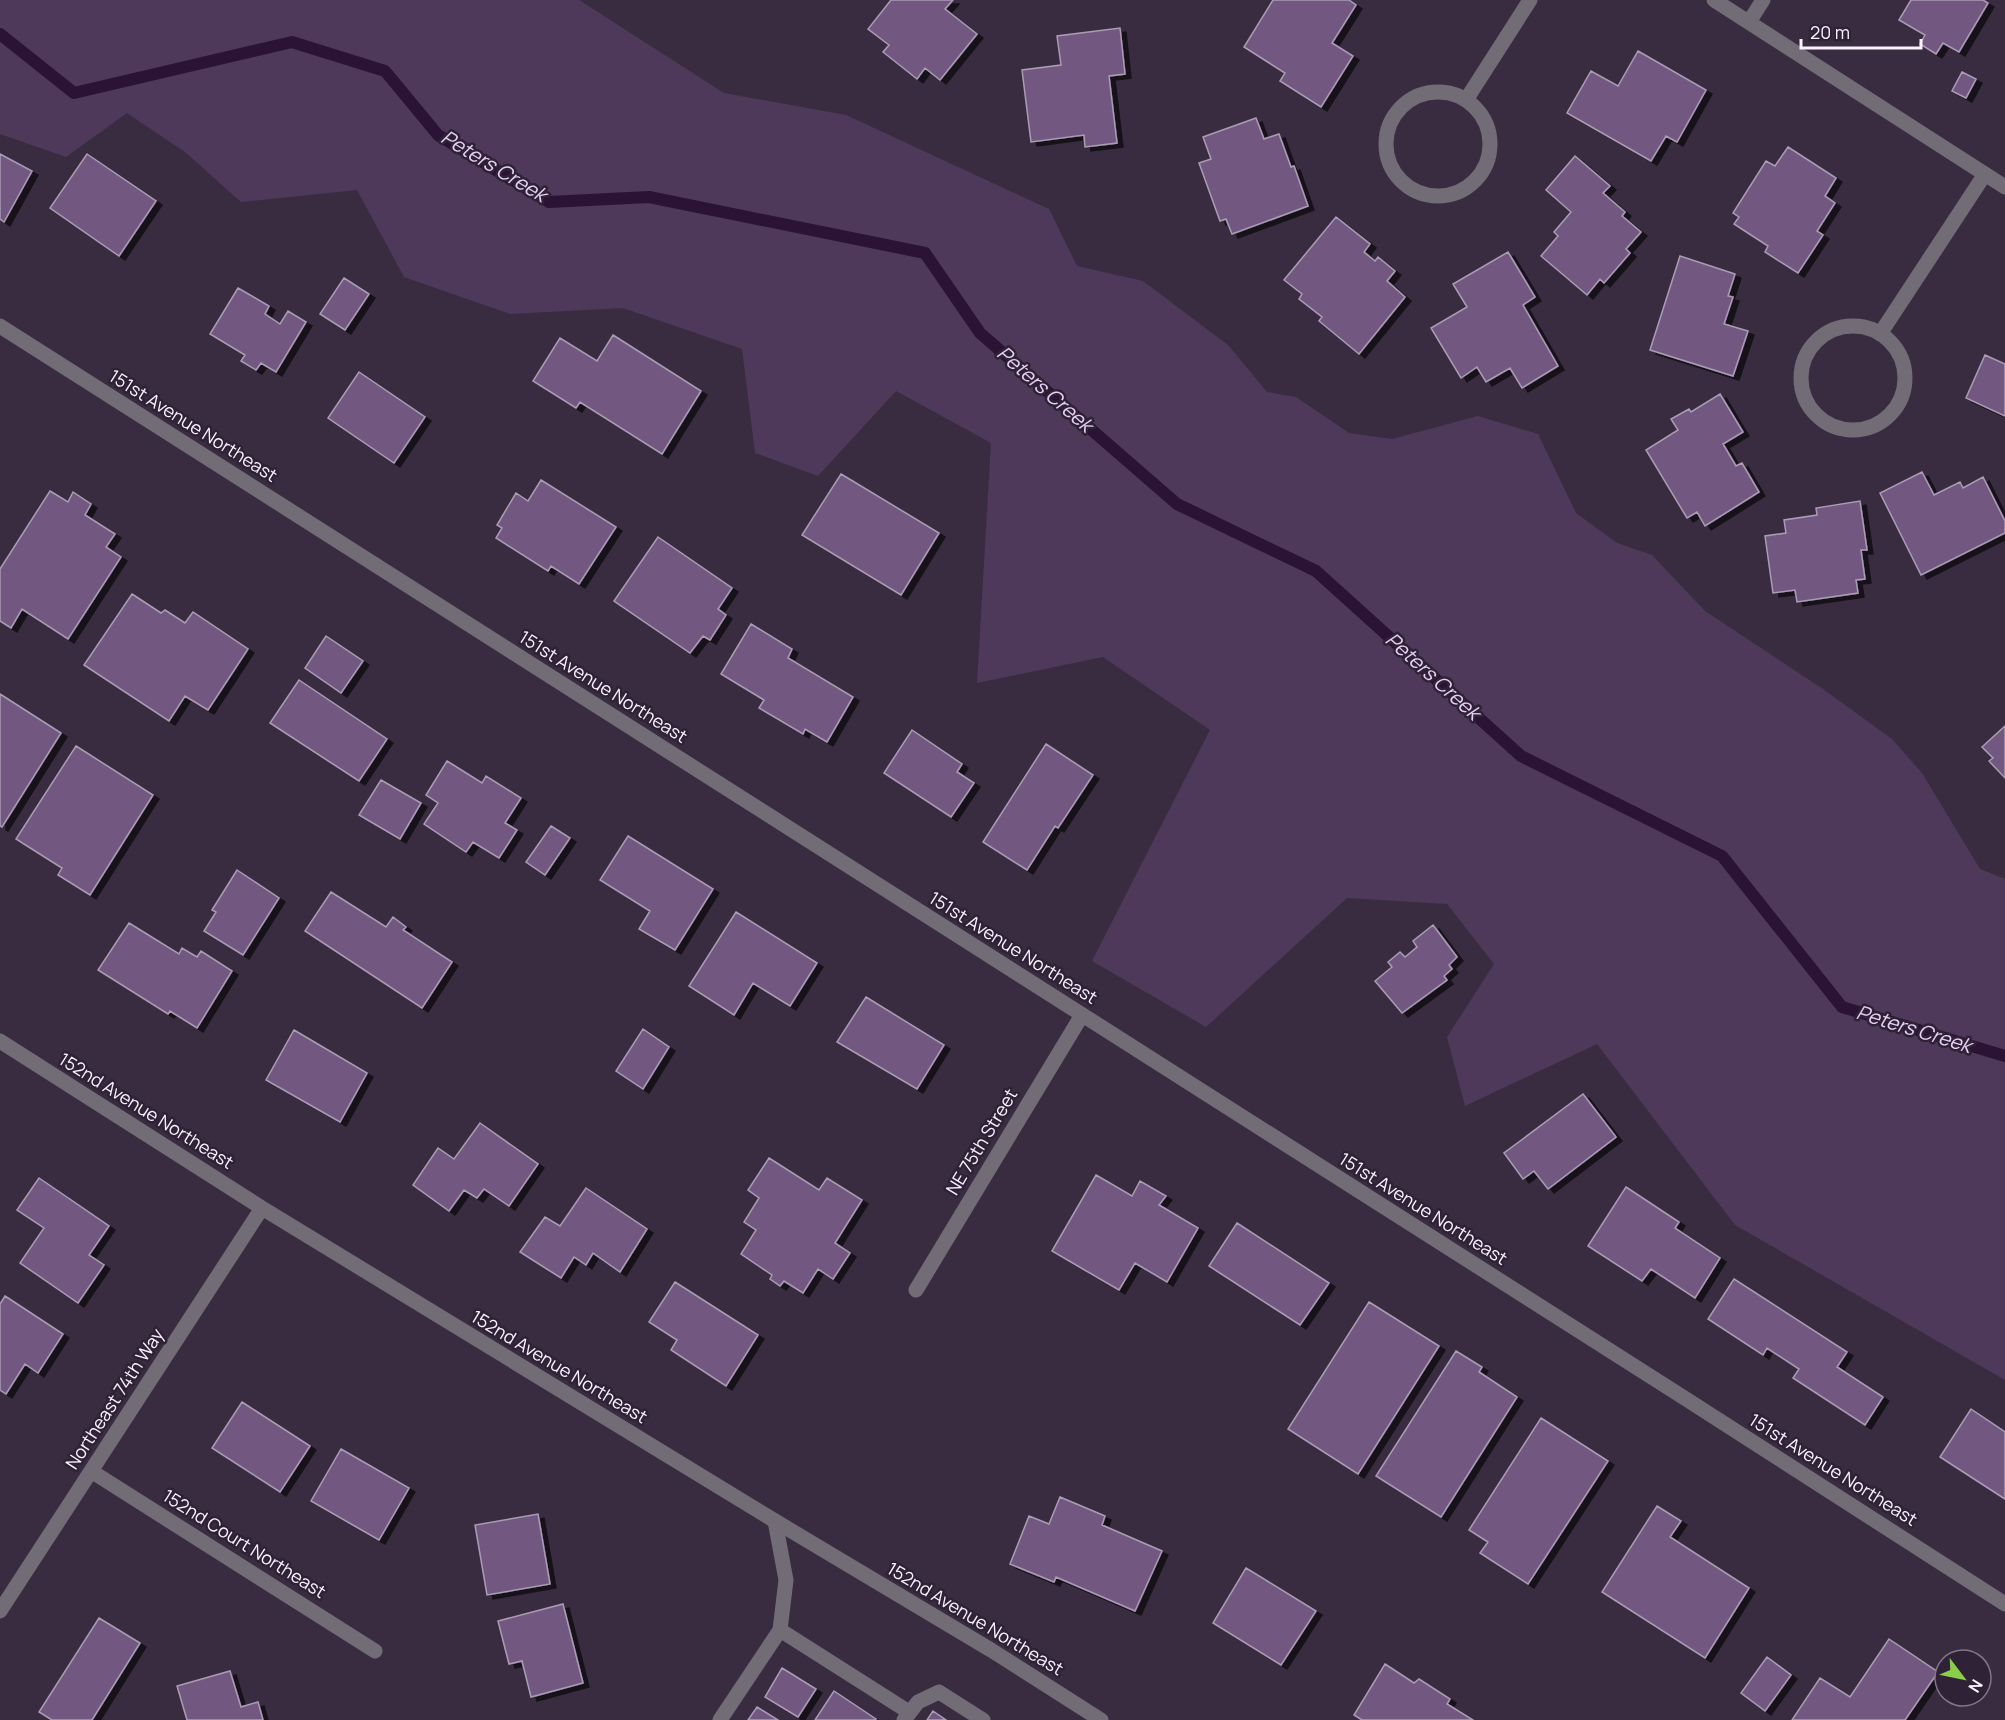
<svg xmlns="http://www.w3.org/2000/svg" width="2005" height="1720" viewBox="0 0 2005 1720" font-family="Manrope,sans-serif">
	<defs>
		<filter id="shadow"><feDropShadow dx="6" dy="4" stdDeviation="0" flood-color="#0009"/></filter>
	</defs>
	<rect width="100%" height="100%" fill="#392c40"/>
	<!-- green -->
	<path fill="#4e395a" d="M 0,0 L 579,0 L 724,93 L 846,115 L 1049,209 L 1077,266 L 1143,281 L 1228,345 L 1267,392 L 1296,397 L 1349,433 L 1392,439 L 1478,416 L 1538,434 L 1576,513 L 1617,543 L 1652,555 L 1705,611 L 1823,689 L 1892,739 L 1922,773 L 1980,869 L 2005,879 L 2005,1380 L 1735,1225 L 1597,1044 L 1465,1106 L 1447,1037 L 1494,964 L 1447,904 L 1347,898 L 1206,1027 L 1092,961 L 1210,730 L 1103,657 L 977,683 L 991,443 L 896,391 L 818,476 L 755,453 L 742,349 L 623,308 L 510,314 L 404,277 L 357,190 L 241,202 L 185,152 L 127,113 L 66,157 L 0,134 Z"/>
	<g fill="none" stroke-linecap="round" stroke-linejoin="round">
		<!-- stream -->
		<path stroke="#2a1335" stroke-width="12" d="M 0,34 L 74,93 L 292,42 L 385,71 L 438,135 L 549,202 L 649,197 L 925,253 L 980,333 L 1177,504 L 1316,571 L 1521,756 L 1722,856 L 1842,1007 L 2005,1056"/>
	</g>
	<!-- building -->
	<path fill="#725980" stroke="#ab9cb5" stroke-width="1.5" filter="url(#shadow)" d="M 891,0 L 953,0 L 945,9 L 977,34 L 940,80 L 925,68 L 917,79 L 883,52 L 889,45 L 868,29 Z
		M 1273,0 L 1349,0 L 1356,5 L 1332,43 L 1353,56 L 1321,107 L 1280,81 L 1285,73 L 1244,47 Z
		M 1911,0 L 1983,0 L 1988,3 L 1959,52 L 1943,43 L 1936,54 L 1920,44 L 1925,35 L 1899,20 Z
		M 1120,28 L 1125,74 L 1109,76 L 1117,143 L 1085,147 L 1084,135 L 1031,142 L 1022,70 L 1061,65 L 1057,36 Z
		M 1638,51 L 1706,90 L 1677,142 L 1666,136 L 1651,161 L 1567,113 L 1591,71 L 1618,86 Z
		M 1962,72 L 1976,79 L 1966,98 L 1952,91 Z
		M 1256,118 L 1264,139 L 1279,134 L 1291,167 L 1294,166 L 1308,206 L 1232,234 L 1226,219 L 1220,221 L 1199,163 L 1211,159 L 1203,137 Z
		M 1788,147 L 1836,178 L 1825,196 L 1835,203 L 1817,231 L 1823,235 L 1798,273 L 1765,252 L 1768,246 L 1734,224 L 1739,217 L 1733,213 L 1766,161 L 1775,166 Z
		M 0,154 L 32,171 L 4,222 L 0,219 Z
		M 87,154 L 156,201 L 119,256 L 50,208 Z
		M 1575,156 L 1610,186 L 1603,193 L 1625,212 L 1622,216 L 1641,232 L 1626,249 L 1630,253 L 1604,283 L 1600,279 L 1587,295 L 1541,256 L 1558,236 L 1554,232 L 1571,212 L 1546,190 Z
		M 1336,217 L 1370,244 L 1364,252 L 1375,261 L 1378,257 L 1395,271 L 1387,281 L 1405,297 L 1359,354 L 1319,321 L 1322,317 L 1299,299 L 1302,294 L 1284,280 Z
		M 1508,252 L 1535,297 L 1523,305 L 1558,366 L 1522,388 L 1510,368 L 1486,382 L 1477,367 L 1461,378 L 1431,328 L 1467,307 L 1453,284 Z
		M 1680,256 L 1735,274 L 1728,296 L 1733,297 L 1724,324 L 1748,331 L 1733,376 L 1650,350 Z
		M 344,278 L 369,294 L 345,330 L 320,314 Z
		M 238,288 L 269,306 L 265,314 L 280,324 L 288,311 L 306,322 L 276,372 L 261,363 L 256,370 L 241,361 L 245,355 L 210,334 Z
		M 613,335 L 701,391 L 662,454 L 580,402 L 576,408 L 533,381 L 560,338 L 597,361 Z
		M 1985,355 L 2005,364 L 2005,416 L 1966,398 Z
		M 359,372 L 425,417 L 394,463 L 328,418 Z
		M 1720,394 L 1743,432 L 1723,444 L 1736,466 L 1742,463 L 1759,492 L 1705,526 L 1697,512 L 1687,518 L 1646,450 L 1678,430 L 1671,419 L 1689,409 L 1691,412 Z
		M 1922,472 L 1934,495 L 1960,482 L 1963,488 L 1983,477 L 2005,521 L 2005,533 L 1921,575 L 1880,493 Z
		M 841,474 L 939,533 L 901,595 L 802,535 Z
		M 541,480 L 616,527 L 579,584 L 551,566 L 548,571 L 496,538 L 502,528 L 497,525 L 516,493 L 528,501 Z
		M 50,491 L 68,502 L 73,492 L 91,504 L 85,515 L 115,534 L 106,547 L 121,557 L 68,639 L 22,609 L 11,628 L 0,621 L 0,569 Z
		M 1860,501 L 1867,550 L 1861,550 L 1865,579 L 1856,580 L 1858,593 L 1797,602 L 1795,590 L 1773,593 L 1765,536 L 1786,533 L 1784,520 L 1817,515 L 1816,508 Z
		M 658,537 L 732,588 L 718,609 L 726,615 L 710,640 L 703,636 L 690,653 L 614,601 Z
		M 132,594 L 161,613 L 165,610 L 185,623 L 193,612 L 248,649 L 208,710 L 185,696 L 169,721 L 84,665 Z
		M 751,624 L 792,649 L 788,658 L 853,697 L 827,742 L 805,729 L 803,734 L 759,708 L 764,700 L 721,674 Z
		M 326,636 L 363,661 L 341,693 L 305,668 Z
		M 299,680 L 387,739 L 359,781 L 270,723 Z
		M 0,694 L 61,733 L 2,827 L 0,826 Z
		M 2005,726 L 2005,778 L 1989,761 L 1993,758 L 1982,747 Z
		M 912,730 L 962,764 L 957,772 L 974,783 L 951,817 L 884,773 Z
		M 1046,744 L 1093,775 L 1058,828 L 1055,826 L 1027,870 L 983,842 Z
		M 76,746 L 153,795 L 90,895 L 58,875 L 62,868 L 16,839 Z
		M 447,761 L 482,783 L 486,776 L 521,798 L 505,823 L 517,830 L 499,858 L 473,842 L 466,852 L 424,824 L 438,803 L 426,795 Z
		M 381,780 L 421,803 L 400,839 L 359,815 Z
		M 551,826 L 570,838 L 545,875 L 526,862 Z
		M 628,836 L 713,889 L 675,950 L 639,929 L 650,911 L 600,880 Z
		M 237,870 L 279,898 L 243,955 L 204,931 L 216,912 L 212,910 Z
		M 331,892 L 386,927 L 393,917 L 406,927 L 403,930 L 452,962 L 422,1008 L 305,931 Z
		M 736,912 L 817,963 L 790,1006 L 753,983 L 734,1015 L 689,986 Z
		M 129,923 L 179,954 L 182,948 L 197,957 L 201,951 L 232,971 L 197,1028 L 170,1011 L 168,1014 L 98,970 Z
		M 1433,925 L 1457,957 L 1449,965 L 1452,969 L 1444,976 L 1447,980 L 1402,1013 L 1375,981 L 1392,967 L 1388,962 L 1400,952 L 1405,957 L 1417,947 L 1413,941 Z
		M 866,997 L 944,1045 L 917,1089 L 837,1042 Z
		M 643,1029 L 669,1047 L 643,1089 L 616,1071 Z
		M 294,1030 L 367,1073 L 340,1122 L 266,1080 Z
		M 1583,1094 L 1616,1137 L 1548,1189 L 1534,1171 L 1523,1179 L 1504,1153 Z
		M 480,1123 L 538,1164 L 509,1206 L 484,1189 L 477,1198 L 464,1190 L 449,1211 L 413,1185 L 438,1148 L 454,1159 Z
		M 769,1158 L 819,1190 L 827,1178 L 862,1200 L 835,1243 L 850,1253 L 833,1279 L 818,1269 L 803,1293 L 784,1281 L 780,1286 L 770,1279 L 772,1275 L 741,1254 L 756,1230 L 744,1222 L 759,1198 L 748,1190 Z
		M 1096,1175 L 1132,1196 L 1140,1181 L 1166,1196 L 1159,1205 L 1198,1228 L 1167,1282 L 1135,1263 L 1119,1290 L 1052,1251 Z
		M 39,1178 L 109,1226 L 89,1255 L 104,1265 L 78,1303 L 20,1263 L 44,1228 L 17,1210 Z
		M 1626,1187 L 1679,1222 L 1675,1228 L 1720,1258 L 1695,1298 L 1651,1269 L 1642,1281 L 1588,1246 Z
		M 586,1188 L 647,1229 L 620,1272 L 593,1253 L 586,1265 L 574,1257 L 561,1278 L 520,1252 L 545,1217 L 560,1226 Z
		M 1237,1223 L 1329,1283 L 1300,1325 L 1209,1266 Z
		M 1734,1279 L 1847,1352 L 1837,1367 L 1883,1397 L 1865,1425 L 1793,1378 L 1799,1369 L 1767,1348 L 1763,1355 L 1708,1319 Z
		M 675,1282 L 758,1335 L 726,1386 L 671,1350 L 677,1340 L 649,1322 Z
		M 5,1296 L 63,1334 L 38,1373 L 25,1364 L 6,1394 L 0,1390 L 0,1304 Z
		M 1369,1302 L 1439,1346 L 1358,1474 L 1288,1429 Z
		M 1456,1351 L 1482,1367 L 1479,1372 L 1517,1397 L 1441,1517 L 1376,1476 Z
		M 242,1402 L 310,1446 L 280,1492 L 212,1448 Z
		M 1971,1409 L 2005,1432 L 2005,1499 L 1940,1457 Z
		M 1541,1418 L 1608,1461 L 1528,1584 L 1480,1553 L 1488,1542 L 1469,1530 Z
		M 341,1449 L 409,1488 L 379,1540 L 311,1501 Z
		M 1060,1497 L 1105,1516 L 1102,1525 L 1162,1551 L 1135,1611 L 1056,1577 L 1054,1582 L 1010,1564 L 1029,1516 L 1049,1524 Z
		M 1657,1506 L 1681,1521 L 1670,1537 L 1749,1588 L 1705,1658 L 1602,1592 Z
		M 538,1514 L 550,1584 L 487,1595 L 475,1525 Z
		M 1246,1568 L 1316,1611 L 1281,1665 L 1213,1623 Z
		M 563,1604 L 583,1683 L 531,1697 L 522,1661 L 509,1664 L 498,1621 Z
		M 99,1618 L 140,1643 L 92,1720 L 52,1720 L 39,1712 Z
		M 1889,1639 L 1938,1672 L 1905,1720 L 1792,1720 L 1820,1678 L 1850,1697 Z
		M 1767,1657 L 1791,1675 L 1765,1711 L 1741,1693 Z
		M 1385,1664 L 1414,1683 L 1419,1679 L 1450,1699 L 1447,1704 L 1473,1720 L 1362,1720 L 1354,1715 Z
		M 782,1668 L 816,1689 L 798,1717 L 765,1697 Z
		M 230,1671 L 241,1707 L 258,1702 L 263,1720 L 187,1720 L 177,1686 Z
		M 834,1691 L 876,1719 L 875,1720 L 815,1720 Z
		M 757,1707 L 778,1720 L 748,1720 Z
		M 933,1711 L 946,1720 L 927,1720 Z"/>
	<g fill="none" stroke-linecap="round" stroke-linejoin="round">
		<!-- service -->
		<path stroke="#726c76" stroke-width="15" d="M 775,1521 L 786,1580 L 780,1630
			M 720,1720 L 780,1630 L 909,1712
			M 904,1720 L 918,1702 L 939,1692 L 983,1720"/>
		<!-- minor -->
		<path stroke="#726c76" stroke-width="15" d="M 1714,0 L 2005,187
			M 1749,22 L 1763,0
			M1386 144a52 52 0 1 1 104 0a52 52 0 1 1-104 0Z
			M 1466,100 L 1530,0
			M 0,326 L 1686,1399 L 2005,1604
			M1801 378a52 52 0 1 1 104 0a52 52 0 1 1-104 0Z
			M 1880,334 L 1985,174
			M 0,1041 L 262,1208 L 775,1521 L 991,1650 L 1101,1720
			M 916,1290 L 1082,1015
			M 91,1471 L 375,1651
			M 0,1611 L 262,1208"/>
	</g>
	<g text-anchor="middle" stroke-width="5" stroke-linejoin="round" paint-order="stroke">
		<!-- street labels -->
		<g font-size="18" fill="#f9f1fe" stroke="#2f2236">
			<text transform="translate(193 426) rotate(32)" y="6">151st Avenue Northeast</text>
			<text transform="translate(603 687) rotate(32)" y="6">151st Avenue Northeast</text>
			<text transform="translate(1013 948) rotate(32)" y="6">151st Avenue Northeast</text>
			<text transform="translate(146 1111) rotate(32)" y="6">152nd Avenue Northeast</text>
			<text transform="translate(982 1142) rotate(-59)" y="6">NE 75th Street</text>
			<text transform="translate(1423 1209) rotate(32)" y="6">151st Avenue Northeast</text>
			<text transform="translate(559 1367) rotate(31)" y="6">152nd Avenue Northeast</text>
			<text transform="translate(115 1399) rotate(-57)" y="6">Northeast 74th Way</text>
			<text transform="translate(1833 1470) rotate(32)" y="6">151st Avenue Northeast</text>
			<text transform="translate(244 1544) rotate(32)" y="6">152nd Court Northeast</text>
			<text transform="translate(975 1619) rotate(31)" y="6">152nd Avenue Northeast</text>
		</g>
		<!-- water labels -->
		<g font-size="20" font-style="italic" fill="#e7cff6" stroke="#2f2236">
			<text transform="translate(494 166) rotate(31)" y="7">Peters Creek</text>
			<text transform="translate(1045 389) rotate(41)" y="7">Peters Creek</text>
			<text transform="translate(1433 676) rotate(42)" y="7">Peters Creek</text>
			<text transform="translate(1914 1029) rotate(17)" y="7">Peters Creek</text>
		</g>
	</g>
	<!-- north arrow -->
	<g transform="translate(1963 1678) rotate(122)"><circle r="28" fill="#2f2236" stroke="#807586" stroke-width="1.5"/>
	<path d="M0-4.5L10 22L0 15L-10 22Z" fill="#89cf49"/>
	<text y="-9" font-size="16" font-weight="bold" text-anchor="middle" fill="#f9f1fe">N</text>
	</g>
	<!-- scale -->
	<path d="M1801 39v9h120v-9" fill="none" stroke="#f9f1fe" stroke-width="3"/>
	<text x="1810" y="39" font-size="18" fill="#f9f1fe" stroke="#2f2236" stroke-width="4.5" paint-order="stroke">20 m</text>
</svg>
